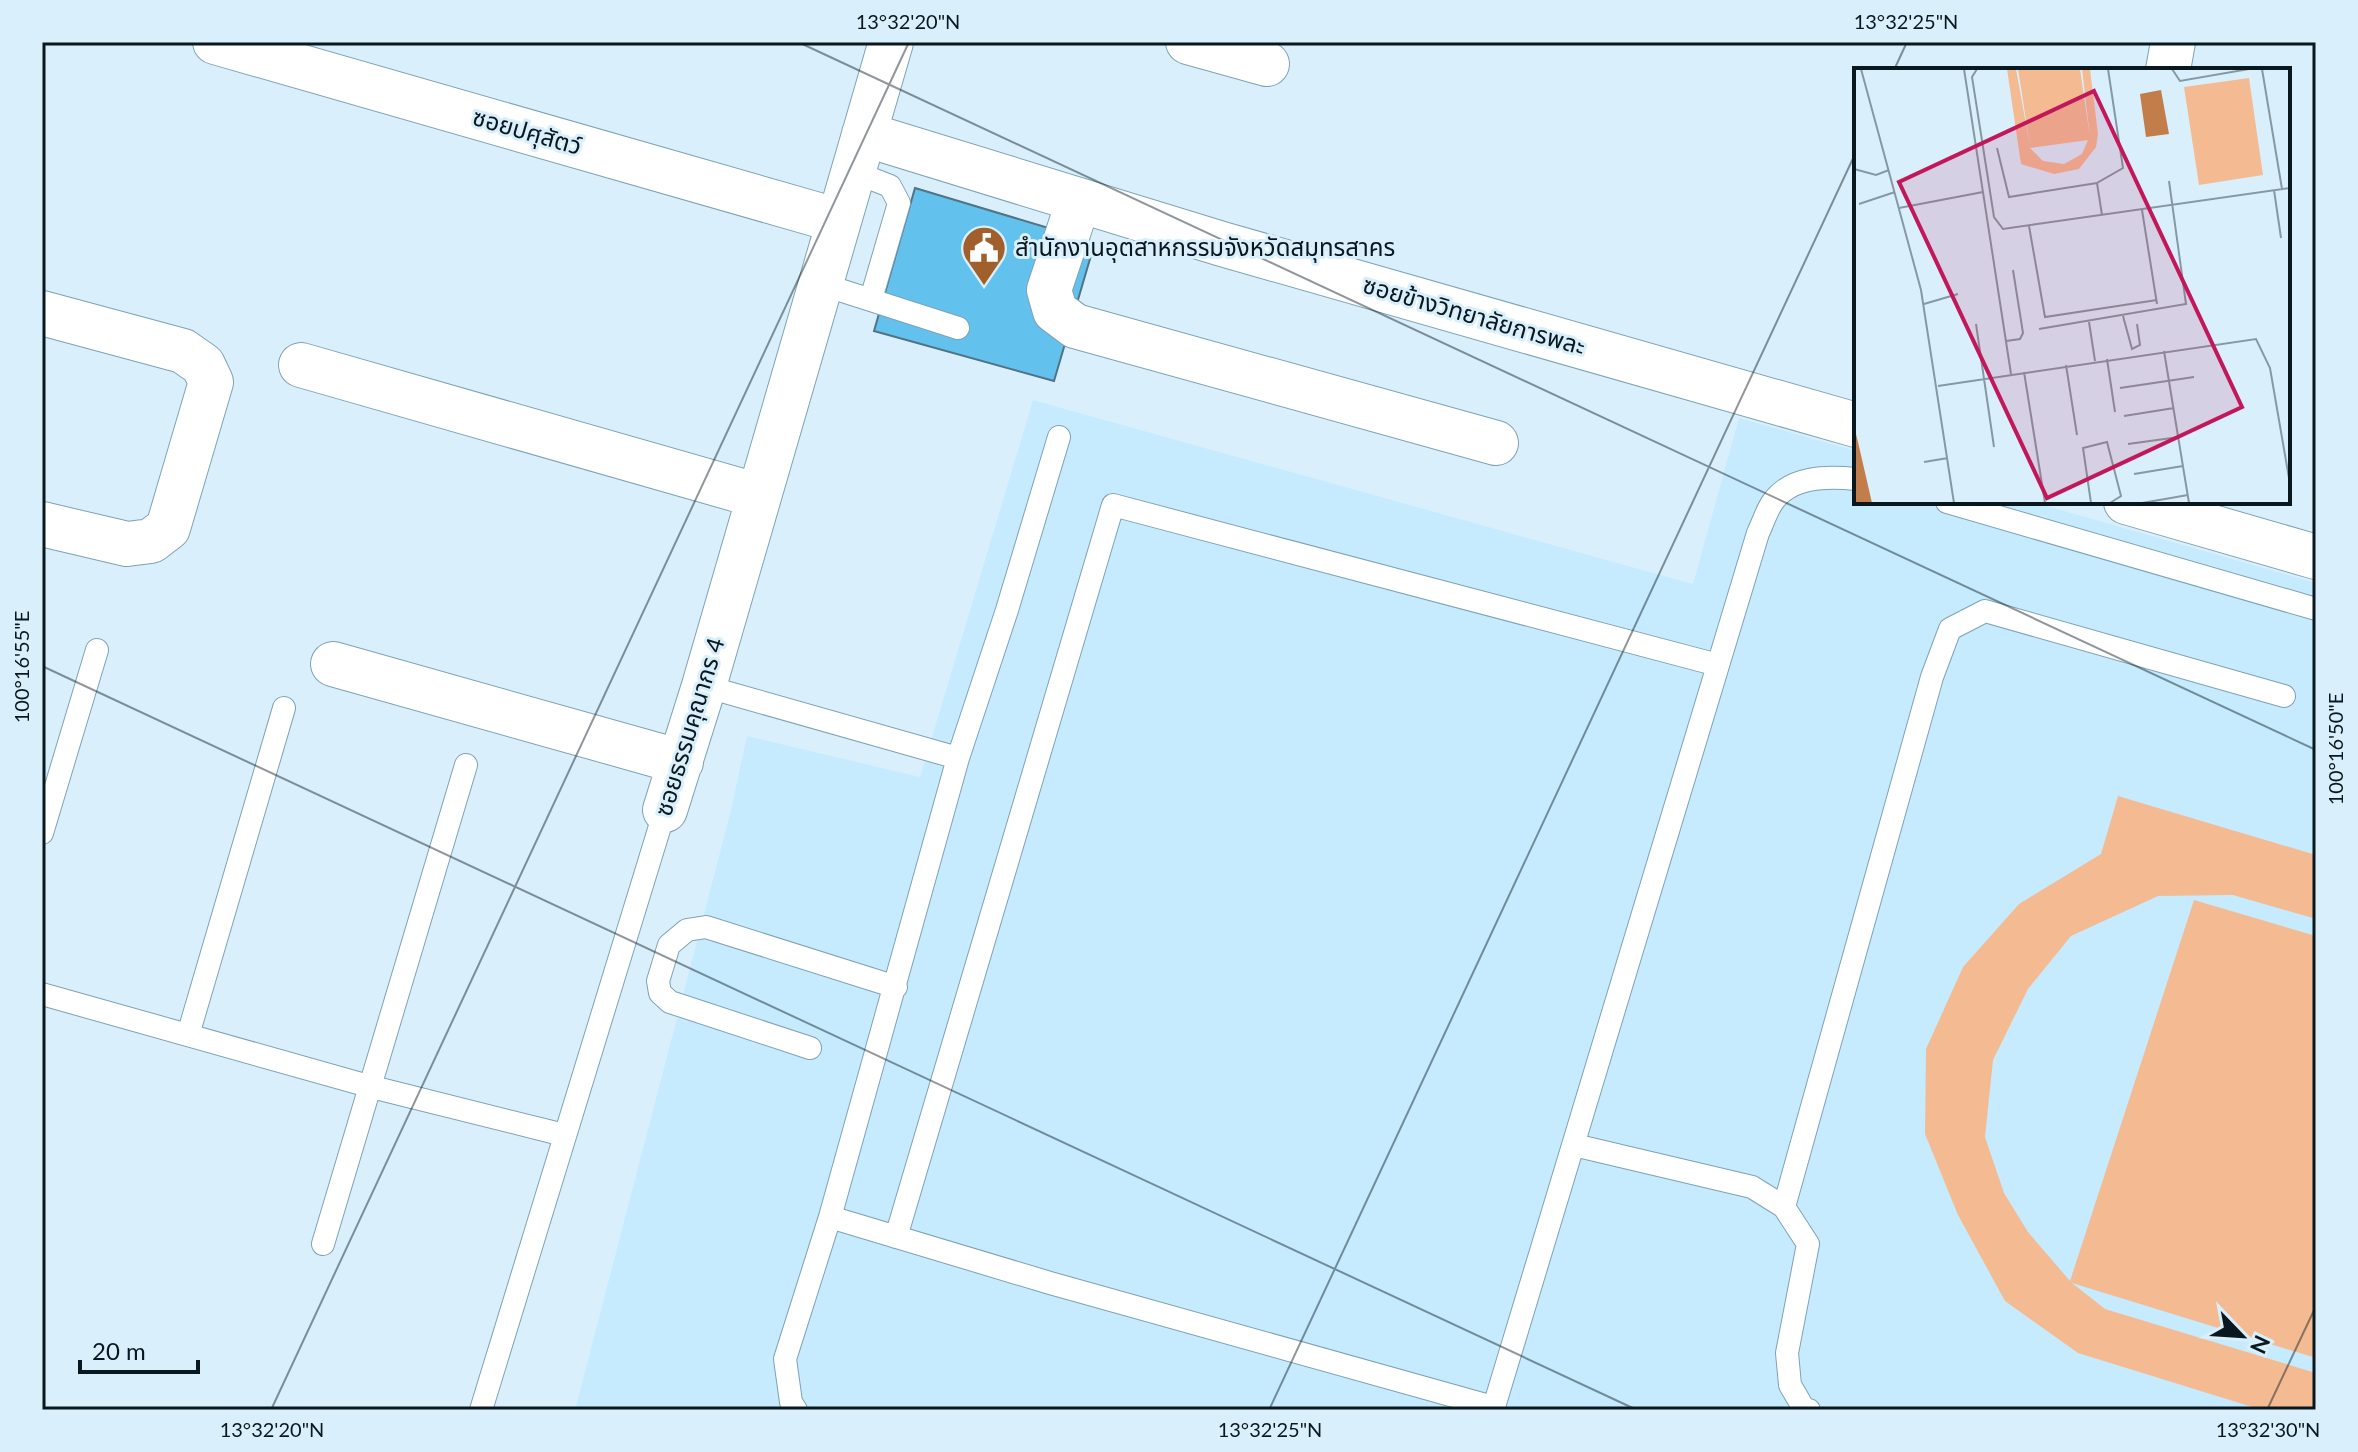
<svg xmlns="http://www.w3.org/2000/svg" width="2358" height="1452" viewBox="0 0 2358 1452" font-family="Lato,'Noto Sans Thai',sans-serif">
	<rect width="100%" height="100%" fill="#d9f0fc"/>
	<!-- built -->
	<path fill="#c6ebfe" d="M 1033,400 L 1693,584 L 1739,418 L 1856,451 L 1856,502 L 2033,502 L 2316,583 L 2316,1410 L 575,1410 L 731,810 L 747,736 L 920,777 Z"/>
	<!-- green -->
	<path fill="#f4bb93" d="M 2118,796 L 2316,855 L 2316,919 L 2233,895 L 2158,896 L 2071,936 L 2028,989 L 1993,1060 L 1985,1137 L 2004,1193 L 2028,1232 L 2070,1281 L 2194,900 L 2316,936 L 2316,1358 L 2072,1283 L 2105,1309 L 2316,1373 L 2316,1410 L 2262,1410 L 2078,1353 L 2005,1301 L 1958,1215 L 1925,1134 L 1926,1049 L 1963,967 L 2019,904 L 2101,854 Z"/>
	<!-- building -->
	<path fill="#63c1ed" stroke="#507385" stroke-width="2" d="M 915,188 L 1095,242 L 1054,381 L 874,331 Z"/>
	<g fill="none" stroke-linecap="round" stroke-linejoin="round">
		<!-- lane casing -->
		<g stroke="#7ea2b5" stroke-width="24">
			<path id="lane" d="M 854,172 L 890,186 L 899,203 L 871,299
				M 821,284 L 958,328
				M 1947,502 L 2316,609
				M 704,686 L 958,758
				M 42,833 L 97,650
				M 42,994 L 372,1087 L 564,1135
				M 188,1035 L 284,708
				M 810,1048 L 670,1002 L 660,993 L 658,981 L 669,945 L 687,930 L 706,927 L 896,987
				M 1574,1145 L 1752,1187 L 1784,1207 L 1808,1244 L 1787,1353 L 1790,1385 L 1804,1409 L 1809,1410
				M 1784,1207 L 1932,677 L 1950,629 L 1985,611 L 2284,696
				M 830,1217 L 1050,1283 L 1493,1407
				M 896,1237 L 1113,505 L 1718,665
				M 323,1244 L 466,765
				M 481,1410 L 665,810
				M 796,1410 L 791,1402 L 785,1359 L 830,1217 L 958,758 L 1007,610 L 1059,437
				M 1493,1410 L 1758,533 C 1763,523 1766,512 1772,503 C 1790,476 1827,476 1856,479"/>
		</g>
		<!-- street casing -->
		<g stroke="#7ea2b5" stroke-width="46">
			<path id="street" d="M 215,42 L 839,221
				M 1188,42 L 1267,64
				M 2168,70 L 2173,42
				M 864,134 L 1222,244 L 1856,425
				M 1079,200 L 1049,290 L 1055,311 L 1075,326 L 1496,443
				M 42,313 L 183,351 L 203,365 L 211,382 L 168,528 L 151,541 L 127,544 L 42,524
				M 301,365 L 759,496
				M 2126,502 L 2316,557
				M 333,664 L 681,762
				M 665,810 L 704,686 L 891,42"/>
		</g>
		<!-- lane -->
		<use href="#lane" stroke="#fff" stroke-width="22"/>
		<!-- street -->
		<use href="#street" stroke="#fff" stroke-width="44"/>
	</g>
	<!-- ticks -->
	<path fill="none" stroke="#09171e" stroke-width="2" stroke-opacity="0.45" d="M 798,42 L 2316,750M 1894,70 L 1907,42M 42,666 L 1637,1410M 271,1410 L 909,42M 1269,1410 L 1856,152M 2267,1410 L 2316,1306"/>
	<!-- icons -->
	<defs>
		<g id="civic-pin" transform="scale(2.3)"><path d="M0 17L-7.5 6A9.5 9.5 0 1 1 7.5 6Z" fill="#a05f2b" stroke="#d9f0fc"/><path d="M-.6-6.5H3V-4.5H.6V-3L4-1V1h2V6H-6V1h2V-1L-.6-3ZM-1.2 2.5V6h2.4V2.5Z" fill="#fff"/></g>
	</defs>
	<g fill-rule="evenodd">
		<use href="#civic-pin" x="984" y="248"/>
	</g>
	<g text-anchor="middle" stroke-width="6" stroke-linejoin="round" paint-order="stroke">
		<!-- street labels -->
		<g font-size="24" fill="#09171e" stroke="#d9f0fc">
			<text transform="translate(527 132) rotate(16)" y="8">ซอยปศุสัตว์</text>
			<text transform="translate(1474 316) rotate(16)" y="8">ซอยข้างวิทยาลัยการพละ</text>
			<text transform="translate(690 727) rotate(-73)" y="8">ซอยธรรมคุณากร 4</text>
		</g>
		<!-- poi labels -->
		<g font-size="24" fill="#09171e" stroke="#d9f0fc" text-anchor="start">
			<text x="1015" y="256">สำนักงานอุตสาหกรรมจังหวัดสมุทรสาคร</text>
		</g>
	</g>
	<!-- overview -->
	<g transform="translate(1854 68)">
		<rect width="436" height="436" fill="#d9f0fc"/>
		<path d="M 153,1 L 162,1 L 176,78 L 164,1 L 226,1 L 236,69 L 228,1 L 236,1 L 244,66 L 242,79 L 225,101 L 200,106 L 167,96 ZM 234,72 L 228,86 L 210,96 L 189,93 L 176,80 ZM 395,10 L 409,107 L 345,117 L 330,19 Z" fill="#f4bb93" fill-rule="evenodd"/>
		<path d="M 307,22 L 315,66 L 292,69 L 286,26 ZM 0,358 L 4,374 L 18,435 L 0,435 Z" fill="#c27d4a"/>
		<path fill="none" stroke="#8699a3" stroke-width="2" d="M 7,1 L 67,222 L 100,435M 110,1 L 157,306M 123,1 L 118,9 L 140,149 L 149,161 L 436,120M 318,1 L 326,13 L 395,1M 408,1 L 428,121M 143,80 L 155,129 L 243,115M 0,101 L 22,107 L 35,102M 420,122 L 427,170M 5,136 L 41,124M 45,140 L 129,124M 288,142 L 303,236M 248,147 L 243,115 L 269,100 L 254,1M 175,158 L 191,249 L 303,232M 70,236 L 104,226M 269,248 L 278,281 L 286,277 L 283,256M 235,254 L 241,293M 122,256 L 140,379M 185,261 L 332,236 L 315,113M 152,273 L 166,271 L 169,265 L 159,202M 310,283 L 335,435M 253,291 L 261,344M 212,297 L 223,367M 170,304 L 191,435M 84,318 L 402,271 L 416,300 L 436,416M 266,320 L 340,309M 270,348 L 320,340M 274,376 L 325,369M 70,394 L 94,390M 280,406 L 329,398M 237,435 L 229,380 L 253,374 L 267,428 L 256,435M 288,435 L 334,427"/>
		<path fill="#c2185b" fill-opacity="0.15" stroke="#c2185b" stroke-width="4" d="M 240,23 L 388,339 L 193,430 L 45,114 Z"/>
		<rect width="436" height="436" fill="none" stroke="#09171e" stroke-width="4"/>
	</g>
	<!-- border -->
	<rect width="2358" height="1452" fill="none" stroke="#d9f0fc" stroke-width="88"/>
	<!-- north arrow -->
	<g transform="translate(2242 1336) rotate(115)" stroke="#d9f0fc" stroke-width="6" paint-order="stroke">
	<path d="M0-6L14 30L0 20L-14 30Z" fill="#09171e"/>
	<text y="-12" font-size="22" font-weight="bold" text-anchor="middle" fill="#09171e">N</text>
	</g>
	<!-- scale -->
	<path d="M80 1360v12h118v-12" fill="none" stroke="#09171e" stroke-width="4"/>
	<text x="92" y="1360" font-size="24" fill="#09171e" stroke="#d9f0fc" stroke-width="6" paint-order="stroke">20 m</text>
	<rect x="44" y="44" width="2270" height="1364" fill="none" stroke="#09171e" stroke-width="3"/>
	<g font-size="20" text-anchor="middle" fill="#09171e">
		<text x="908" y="29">13°32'20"N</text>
		<text x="1906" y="29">13°32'25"N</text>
		<text transform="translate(22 667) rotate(-90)" y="7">100°16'55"E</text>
		<text transform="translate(2336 749) rotate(-90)" y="7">100°16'50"E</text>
		<text x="272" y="1437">13°32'20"N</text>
		<text x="1270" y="1437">13°32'25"N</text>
		<text x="2268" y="1437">13°32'30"N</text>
	</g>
</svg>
